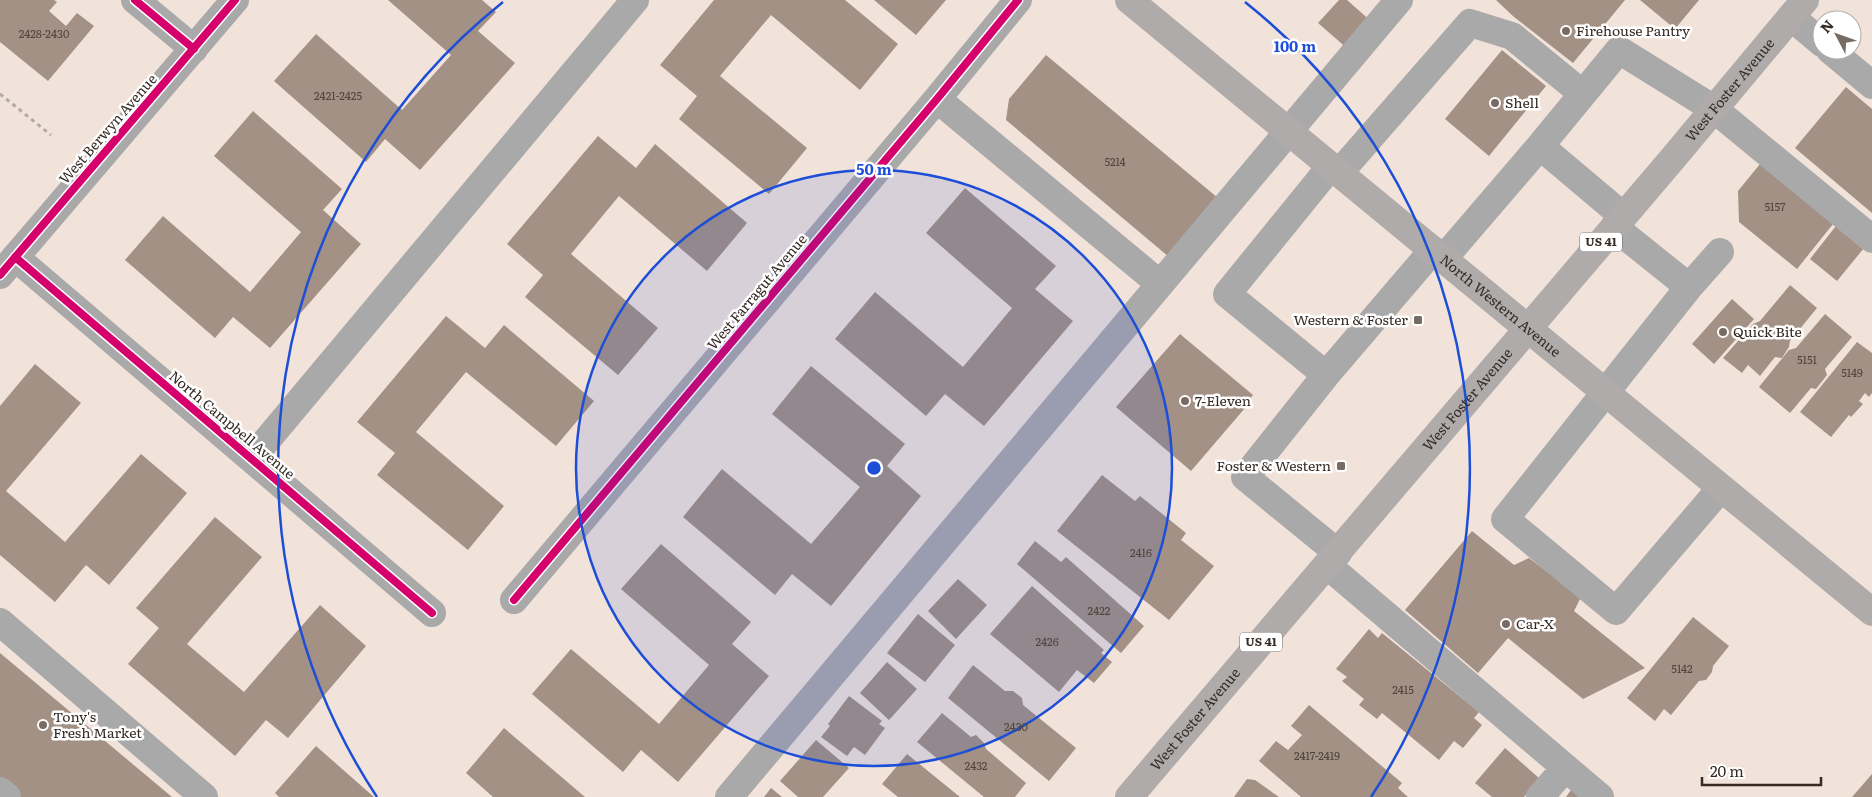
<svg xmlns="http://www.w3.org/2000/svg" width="1872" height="797" viewBox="0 0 1872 797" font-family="Literata,serif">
	<rect width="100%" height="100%" fill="#f2e3da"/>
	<!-- building -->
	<path fill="#a29184" d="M 0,0 L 54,0 L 57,2 L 49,11 L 66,26 L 77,13 L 94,26 L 48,81 L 0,42 Z
		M 388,0 L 482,0 L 496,12 L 478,31 L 515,63 L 420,170 L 385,139 L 366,162 L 274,81 L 316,34 L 402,110 L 451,55 Z
		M 714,0 L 845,0 L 898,44 L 860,90 L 771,15 L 720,76 L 807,148 L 769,194 L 679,119 L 697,96 L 660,65 Z
		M 874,0 L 946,0 L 916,35 Z
		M 1339,0 L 1347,0 L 1373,23 L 1349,50 L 1318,23 Z
		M 1496,0 L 1625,0 L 1573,63 L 1514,17 Z
		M 1640,0 L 1699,0 L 1675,29 Z
		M 1502,50 L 1546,86 L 1489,156 L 1445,119 Z
		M 1046,55 L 1224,203 L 1175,262 L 1006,120 L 1009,99 Z
		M 1846,87 L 1872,109 L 1872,213 L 1795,148 Z
		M 253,111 L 342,189 L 323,210 L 361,244 L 270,348 L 233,317 L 215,338 L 125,260 L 163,216 L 250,292 L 301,232 L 214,156 Z
		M 598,136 L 636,168 L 655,144 L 747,223 L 707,271 L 619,196 L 571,254 L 658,328 L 618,375 L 525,297 L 543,275 L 507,244 Z
		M 1760,164 L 1833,224 L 1797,269 L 1739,222 L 1738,191 Z
		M 965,188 L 1056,266 L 1035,289 L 1073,321 L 984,426 L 945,394 L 926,416 L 835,339 L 875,292 L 963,367 L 1012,308 L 926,233 Z
		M 1836,226 L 1864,248 L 1837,281 L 1810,259 Z
		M 1790,285 L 1817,308 L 1790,341 L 1789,347 L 1782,358 L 1775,357 L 1760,376 L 1748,365 L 1742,373 L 1723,358 L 1753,324 L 1760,321 Z
		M 1732,299 L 1754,319 L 1714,364 L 1692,344 Z
		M 1825,314 L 1852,337 L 1825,369 L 1827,375 L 1816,389 L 1811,388 L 1790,413 L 1759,387 L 1789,350 L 1796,348 Z
		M 446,316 L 485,348 L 504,325 L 594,401 L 556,446 L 466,372 L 416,432 L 504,506 L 468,550 L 377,475 L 395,453 L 357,422 Z
		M 1180,334 L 1253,395 L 1243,407 L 1245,408 L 1191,471 L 1116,407 Z
		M 1857,342 L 1872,353 L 1872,393 L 1869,397 L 1865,393 L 1859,401 L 1863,404 L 1851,417 L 1849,415 L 1831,437 L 1800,412 Z
		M 35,364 L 81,403 L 6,491 L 65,542 L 141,454 L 187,493 L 109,585 L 86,565 L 55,602 L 0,555 L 0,406 Z
		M 811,366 L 905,444 L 887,466 L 921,496 L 831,606 L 792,574 L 775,595 L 683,517 L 722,469 L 811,544 L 860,487 L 772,414 Z
		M 1102,475 L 1135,501 L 1140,496 L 1186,533 L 1181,540 L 1214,566 L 1169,620 L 1057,531 Z
		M 215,517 L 262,557 L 187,644 L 244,692 L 320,605 L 366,646 L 288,738 L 266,720 L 235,756 L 128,664 L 159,628 L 136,608 Z
		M 1472,531 L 1514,565 L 1529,558 L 1581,597 L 1574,611 L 1645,668 L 1583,699 L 1508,638 L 1478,673 L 1405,610 Z
		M 1035,541 L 1061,562 L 1066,557 L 1144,626 L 1121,653 L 1017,564 Z
		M 661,544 L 751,622 L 732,644 L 769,676 L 678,782 L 641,750 L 623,772 L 532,694 L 571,649 L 659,724 L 709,665 L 621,589 Z
		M 958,579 L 987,605 L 956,639 L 928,611 Z
		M 1032,586 L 1104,650 L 1101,653 L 1112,662 L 1094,683 L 1077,670 L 1059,692 L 990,634 Z
		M 918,614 L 955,645 L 925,682 L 887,653 Z
		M 1693,617 L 1729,646 L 1713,666 L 1712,672 L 1706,680 L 1699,681 L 1671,715 L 1664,709 L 1655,721 L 1627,698 Z
		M 1369,629 L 1378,638 L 1382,633 L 1479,712 L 1474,718 L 1482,725 L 1463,748 L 1454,741 L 1439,760 L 1382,713 L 1377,719 L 1359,705 L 1364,699 L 1342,681 L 1347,677 L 1336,669 Z
		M 0,653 L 172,797 L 0,797 Z
		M 887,662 L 917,689 L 889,720 L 860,693 Z
		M 973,665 L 1005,691 L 1013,691 L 1022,698 L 1023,705 L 1076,748 L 1049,781 L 948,698 Z
		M 849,696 L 882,721 L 879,724 L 885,728 L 865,755 L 854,747 L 847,756 L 821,737 L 830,726 L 828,724 Z
		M 1309,705 L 1402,783 L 1398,788 L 1408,797 L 1301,797 L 1259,761 L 1276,741 L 1288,750 L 1302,735 L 1291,726 Z
		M 942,713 L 971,737 L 976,735 L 984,743 L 986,749 L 1026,783 L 1015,797 L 984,797 L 917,742 Z
		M 504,728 L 585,797 L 493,797 L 466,773 Z
		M 816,740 L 849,768 L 823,797 L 798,797 L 780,781 Z
		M 316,746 L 374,797 L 279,797 L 275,793 Z
		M 1505,748 L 1540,779 L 1524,797 L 1492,797 L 1475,783 Z
		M 907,754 L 960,797 L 898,797 L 882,784 Z
		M 1872,774 L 1872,797 L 1852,797 Z
		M 1247,779 L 1255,780 L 1279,797 L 1234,797 Z
		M 771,788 L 782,797 L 764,797 Z
		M 1571,790 L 1580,797 L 1566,797 Z"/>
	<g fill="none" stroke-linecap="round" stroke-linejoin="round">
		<!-- path -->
		<path stroke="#aeabaa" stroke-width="3" stroke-dasharray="4 4" stroke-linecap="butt" d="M 0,94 L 51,135"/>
		<!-- minor -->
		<path stroke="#aaa9aa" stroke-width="28" d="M 135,0 L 194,49
			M 1791,17 L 1822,43
			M 1830,50 L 1872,85
			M 937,99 L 1160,284
			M 1339,173 L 1470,23 L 1512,36 L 1583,94
			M 1623,216 L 1540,146 L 1619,50 L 1714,109 L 1872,239
			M 1614,227 L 1689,287
			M 1720,252 L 1689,287 L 1505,519 L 1616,611 L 1721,488
			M 15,257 L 432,613
			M 1443,259 L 1540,146
			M 0,275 L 235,0
			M 1326,375 L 1227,294 L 1331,166
			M 252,458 L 635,0
			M 1338,553 L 1245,477 L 1326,375 L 1433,250
			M 1327,565 L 1600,797
			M 514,600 L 937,99 L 1018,0
			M 0,622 L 204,797
			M 0,791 L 7,797
			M 729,797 L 1399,0
			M 1540,797 L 1565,768"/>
		<!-- major -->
		<g stroke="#aeabaa" stroke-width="28">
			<path id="s1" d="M 1129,0 L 1872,612"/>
			<path id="s2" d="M 1129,797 L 1674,157 L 1805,0"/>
		</g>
		<!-- cycleway casing -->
		<g stroke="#fff" stroke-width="11">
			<path id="cycleway" d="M 135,0 L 194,49
				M 15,257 L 432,613
				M 0,275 L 235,0
				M 514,600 L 937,99 L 1018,0"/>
		</g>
		<!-- cycleway -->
		<use href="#cycleway" stroke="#d6006c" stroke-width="8"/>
	</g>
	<!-- distance rings -->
	<circle cx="874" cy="468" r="298" fill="#1d4ed8" fill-opacity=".12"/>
	<g fill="none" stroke="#1d4ed8" stroke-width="2.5">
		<circle cx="874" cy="468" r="298"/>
		<path d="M377 797A596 596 0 0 1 503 2M1245 2A596 596 0 0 1 1371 797"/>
	</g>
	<!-- markers -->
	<g fill="#776b64" stroke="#fff" stroke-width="2">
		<circle cx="1566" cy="31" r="5"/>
		<circle cx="1495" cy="103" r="5"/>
		<rect x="1413" y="315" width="10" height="10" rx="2.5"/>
		<circle cx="1723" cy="332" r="5"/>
		<circle cx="1185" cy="401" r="5"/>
		<rect x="1336" y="461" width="10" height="10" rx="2.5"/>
		<circle cx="1506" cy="624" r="5"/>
		<circle cx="43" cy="725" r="5"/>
	</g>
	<g text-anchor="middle" stroke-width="5" stroke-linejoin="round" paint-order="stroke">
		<!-- number labels -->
		<g font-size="11" fill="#50443c">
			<text x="44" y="38">2428-2430</text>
			<text x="338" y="100">2421-2425</text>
			<text x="1115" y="166">5214</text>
			<text x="1775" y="211">5157</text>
			<text x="1807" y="364">5151</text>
			<text x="1852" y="377">5149</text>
			<text x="1141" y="557">2416</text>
			<text x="1099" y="615">2422</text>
			<text x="1047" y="646">2426</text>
			<text x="1682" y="673">5142</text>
			<text x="1403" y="694">2415</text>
			<text x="1016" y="731">2430</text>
			<text x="1317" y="760">2417-2419</text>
			<text x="976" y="770">2432</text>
		</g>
		<!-- shield labels -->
		<g fill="#fff" stroke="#726b66" stroke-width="1">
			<rect x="1580" y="232.5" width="42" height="19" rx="4"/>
			<rect x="1240" y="632.5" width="42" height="19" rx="4"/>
		</g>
		<g font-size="12" font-weight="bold" fill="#352b24">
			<text x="1601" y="246">US 41</text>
			<text x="1261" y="646">US 41</text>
		</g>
		<!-- poi labels -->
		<g font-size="14" fill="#352b24" stroke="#fff" text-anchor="start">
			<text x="1576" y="36">Firehouse Pantry</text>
			<text x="1505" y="108">Shell</text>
			<text x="1408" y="325" text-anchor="end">Western &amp; Foster</text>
			<text x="1733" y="337">Quick Bite</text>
			<text x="1195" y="406">7-Eleven</text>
			<text x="1331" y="471" text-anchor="end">Foster &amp; Western</text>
			<text x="1516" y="629">Car-X</text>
			<text x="53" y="722">Tony's<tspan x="53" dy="16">Fresh Market</tspan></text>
		</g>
		<!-- street labels -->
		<g font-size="14" fill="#352b24" stroke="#fff">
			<text dy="5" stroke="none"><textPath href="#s2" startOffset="928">West Foster Avenue</textPath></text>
			<text transform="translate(108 129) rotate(-49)" y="5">West Berwyn Avenue</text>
			<text transform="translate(757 292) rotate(-50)" y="5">West Farragut Avenue</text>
			<text dy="5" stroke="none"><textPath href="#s1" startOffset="481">North Western Avenue</textPath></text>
			<text dy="5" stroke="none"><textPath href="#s2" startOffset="522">West Foster Avenue</textPath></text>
			<text transform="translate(232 425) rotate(40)" y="5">North Campbell Avenue</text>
			<text dy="5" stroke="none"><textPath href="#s2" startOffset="102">West Foster Avenue</textPath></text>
		</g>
	</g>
	<circle cx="874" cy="468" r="8" fill="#1d4ed8" stroke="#fff" stroke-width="2.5"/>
	<g font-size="15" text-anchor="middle" font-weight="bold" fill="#1d4ed8" stroke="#fff" stroke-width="5" stroke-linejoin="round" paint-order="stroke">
		<text x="1295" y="52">100 m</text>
		<text x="874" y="175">50 m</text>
	</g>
	<!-- north arrow -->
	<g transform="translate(1837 35) rotate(311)"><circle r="24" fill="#ffffff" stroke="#aeaaa7"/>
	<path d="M0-4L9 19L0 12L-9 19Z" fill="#776b64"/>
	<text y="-8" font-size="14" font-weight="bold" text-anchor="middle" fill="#352b24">N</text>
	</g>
	<!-- scale -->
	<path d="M1702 777v8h119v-8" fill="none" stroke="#352b24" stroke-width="2.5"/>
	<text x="1710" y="777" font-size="15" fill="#352b24" stroke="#ffffff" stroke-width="4" paint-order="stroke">20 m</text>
</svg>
